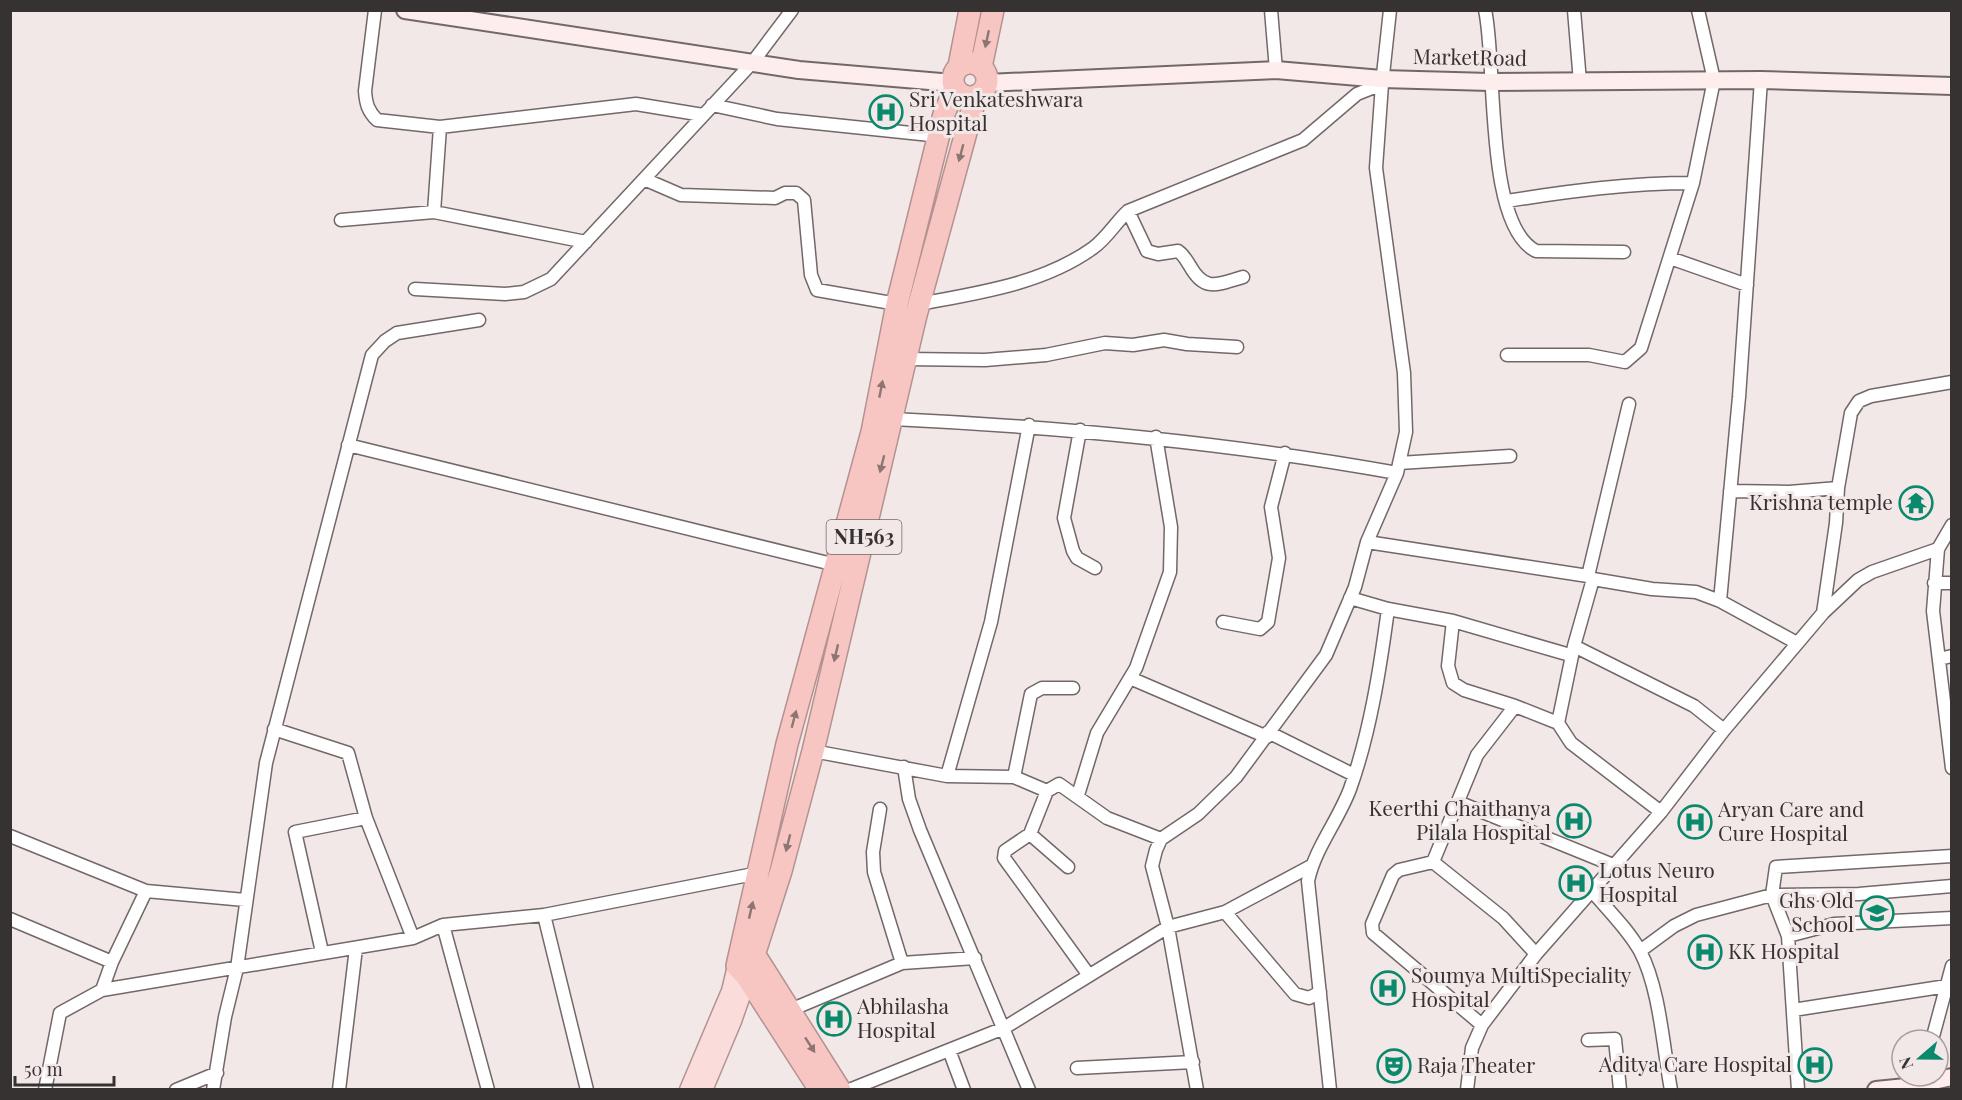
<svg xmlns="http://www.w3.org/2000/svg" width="1962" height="1100" viewBox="0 0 1962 1100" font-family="'Playfair Display',serif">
	<rect width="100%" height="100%" fill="#f3e8e8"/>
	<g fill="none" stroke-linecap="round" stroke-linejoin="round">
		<!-- street casing -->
		<g stroke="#726868" stroke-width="15">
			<path id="street" d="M 375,10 L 365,91 C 366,104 368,111 377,120 L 440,127
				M 1271,10 L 1276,70
				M 1485,10 C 1497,62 1484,225 1536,251 L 1624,252
				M 1574,10 L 1580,82
				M 712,105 L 777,119 L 940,136
				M 644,179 L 681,195 L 775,198 L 785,193 L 796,193 L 804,200 L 811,275 L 817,290 L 897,304
				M 1507,201 C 1569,191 1629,183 1693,183
				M 1128,211 L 1147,251 L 1158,254 L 1178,251 C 1184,255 1186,260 1190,266 C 1205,293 1218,284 1243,277
				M 341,220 L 434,212
				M 586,242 L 434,212 L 440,127 L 636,104 L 703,115
				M 1670,258 L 1747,285
				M 415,289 L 505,294 L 524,292 L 551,279 L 752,63 L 792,10
				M 919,304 C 978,293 1043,284 1093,248 C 1107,238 1116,222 1128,211 L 1303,140 L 1357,94 L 1382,84
				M 1507,355 L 1589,355 L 1625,362 L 1641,348 L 1693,183 L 1714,80 L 1698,10
				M 906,359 L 985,360 L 1046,355 L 1105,343 L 1133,345 L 1164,340 L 1187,344 L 1237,347
				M 893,419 C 1062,427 1230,443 1397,473
				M 1080,430 L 1064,518 L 1073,551 L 1077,558 L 1095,568
				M 348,445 L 840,566
				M 1399,463 L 1510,456
				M 1730,491 L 1789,492 L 1838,488
				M 1952,525 L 1938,549 L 1933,611 L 1952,768
				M 1367,542 L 1588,576
				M 1593,579 L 1588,576 L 1629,404
				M 1934,583 L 1952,583
				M 1350,598 L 1388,609 L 1453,621 L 1570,655
				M 1720,601 L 1739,397 L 1761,80
				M 1823,613 L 1858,580 L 1872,572 L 1938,549
				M 1453,621 L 1448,666 L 1453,683 L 1464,690 L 1515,706
				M 1223,622 L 1260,629 L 1268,622 L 1279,558 L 1271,507 L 1285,453
				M 1574,646 L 1593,579 L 1652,589 L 1696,592 L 1720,601 L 1797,643
				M 1939,659 L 1952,656
				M 1130,678 L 1267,737
				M 1558,723 L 1571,743 L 1661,812
				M 274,729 L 348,753 L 366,818 L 413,938
				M 1268,732 L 1354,775
				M 813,751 L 947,776 L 991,622 L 1029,425
				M 904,767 L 909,799 L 920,830 L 1029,1090
				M 947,776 L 1014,777 L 1047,791 L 1059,784 L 1107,818 L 1161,839
				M 1014,777 L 1031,694 L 1042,688 L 1073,688
				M 1047,791 L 1030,834 L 1005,851 L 1004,858 L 1088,974
				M 1078,795 L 1097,733 L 1136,668 L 1170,572 L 1171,527 L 1156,437
				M 1458,802 L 1613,865
				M 880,809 L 873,852 L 874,872 L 902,963
				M 1030,834 L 1068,867
				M 10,836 L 146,891
				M 1433,862 L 1399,870 L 1393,875 L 1372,924 L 1373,933 L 1482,1025
				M 1591,890 C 1607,909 1628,929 1640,951 C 1660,989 1663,1047 1671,1090
				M 1225,912 L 1295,994 L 1309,998 L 1320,992
				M 544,915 L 587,1090
				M 10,919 L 112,962
				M 443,925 L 544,915 L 759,873
				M 1788,936 L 1834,924 L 1952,918
				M 1640,951 L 1674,926 L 1696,915 L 1772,895 L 1859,894 L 1952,886
				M 322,952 L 295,832 L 366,818
				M 1536,954 L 1503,918 L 1433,862 L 1477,755 L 1515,706 L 1558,723 L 1574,646 L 1694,706 L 1724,730
				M 102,990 L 413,938 L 443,925 L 488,1090
				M 1793,1010 L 1947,986
				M 788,1011 L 902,963 L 975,958
				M 1588,1040 L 1615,1039 L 1620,1090
				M 1932,1040 L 1952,966
				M 949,1050 L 964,1090
				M 1077,1068 L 1193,1062
				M 45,1090 L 60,1013 L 102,990 L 112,962 L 146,891 L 245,900
				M 176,1090 L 217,1073
				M 213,1090 L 225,1017 L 237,968 L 266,763 L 372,355 L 385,341 L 397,333 L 479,320
				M 339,1090 L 356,948
				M 849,1090 L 1004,1028 L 1168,927 L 1225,912 L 1311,866
				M 1197,1090 L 1168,927 L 1152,866 L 1156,850 L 1161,839 L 1198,814 L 1236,777 L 1326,655 L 1355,587 L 1367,542 L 1397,473 L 1406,432 L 1404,373 L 1376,168 L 1382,84 L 1390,10
				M 1330,1090 L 1308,881 C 1315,848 1338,821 1350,789 C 1370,733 1380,669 1388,609
				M 1467,1090 L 1472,1048 L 1482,1025 L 1536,954 L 1661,812 L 1724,730 L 1823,613 L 1836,523 L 1838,488 L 1851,413 L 1859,401 L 1871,396 L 1952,382
				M 1798,1090 L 1788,936 L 1772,895 L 1776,867 L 1952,856"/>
		</g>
		<!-- secondary casing -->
		<g stroke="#726868" stroke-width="20">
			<path id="secondary" d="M 405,10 L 799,70 L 953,83
				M 987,83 L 1276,70 L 1382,79 L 1490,82 L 1761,80 L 1952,86
				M 1876,1090 L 1906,1087 L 1952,1077"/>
		</g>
		<!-- primary casing -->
		<g stroke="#b39290" stroke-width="21">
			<path id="primary" d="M 689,1090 L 731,991 L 737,966
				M 703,1090 L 732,1021 L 747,978"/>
		</g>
		<!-- highway casing -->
		<g stroke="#b39290" stroke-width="24">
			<path id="highway" d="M953 80a17 17 0 1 1 34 0a17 17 0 1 1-34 0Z
				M 959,66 L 970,10
				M 981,67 L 993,10
				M 748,950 L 756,957 L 840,1090
				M 747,977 L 781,871 L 813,751 L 916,315 L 976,96
				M 820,1090 L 747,977 L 737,966 L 787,744 L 872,432 L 897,304 L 944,114 L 955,88"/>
		</g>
		<!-- street -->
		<use href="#street" stroke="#fff" stroke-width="12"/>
		<!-- secondary -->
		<use href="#secondary" stroke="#fdeeed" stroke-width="16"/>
		<!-- primary -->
		<use href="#primary" stroke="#fadddb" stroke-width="18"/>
		<!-- highway -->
		<use href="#highway" stroke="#f7c6c3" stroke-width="21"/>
	</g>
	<!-- one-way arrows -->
	<defs><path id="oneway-solid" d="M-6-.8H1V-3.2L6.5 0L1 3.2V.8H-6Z" transform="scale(1.5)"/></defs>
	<g fill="#8d7573">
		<use href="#oneway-solid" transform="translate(987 39) rotate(102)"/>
		<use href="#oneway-solid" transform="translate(961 153) rotate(105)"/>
		<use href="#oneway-solid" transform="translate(881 389) rotate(-79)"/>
		<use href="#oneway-solid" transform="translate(882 464) rotate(104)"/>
		<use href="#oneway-solid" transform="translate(836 653) rotate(103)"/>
		<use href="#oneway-solid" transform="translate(794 719) rotate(-75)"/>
		<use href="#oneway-solid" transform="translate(788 843) rotate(104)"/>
		<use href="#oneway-solid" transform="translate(751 910) rotate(-77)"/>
		<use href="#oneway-solid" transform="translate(810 1045) rotate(57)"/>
	</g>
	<!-- icons -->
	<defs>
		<g id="hospital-ring" transform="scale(1.725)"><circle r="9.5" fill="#f3e8e8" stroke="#0a896d" stroke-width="1.5"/><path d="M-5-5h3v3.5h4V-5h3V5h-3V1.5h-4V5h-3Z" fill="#0a896d"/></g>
		<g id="temple-ring" transform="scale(1.725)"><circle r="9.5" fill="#f3e8e8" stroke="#0a896d" stroke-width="1.5"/><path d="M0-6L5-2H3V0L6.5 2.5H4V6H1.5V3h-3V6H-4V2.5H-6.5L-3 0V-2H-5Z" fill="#0a896d"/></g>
		<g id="school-ring" transform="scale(1.725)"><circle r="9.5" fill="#f3e8e8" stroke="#0a896d" stroke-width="1.5"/><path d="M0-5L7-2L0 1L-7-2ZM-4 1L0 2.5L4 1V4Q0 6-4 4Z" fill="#0a896d"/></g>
		<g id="theatre-ring" transform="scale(1.725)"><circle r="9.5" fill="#f3e8e8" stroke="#0a896d" stroke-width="1.5"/><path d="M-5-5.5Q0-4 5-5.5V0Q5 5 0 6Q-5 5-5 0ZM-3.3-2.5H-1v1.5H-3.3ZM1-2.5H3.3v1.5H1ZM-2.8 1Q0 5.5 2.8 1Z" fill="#0a896d"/></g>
	</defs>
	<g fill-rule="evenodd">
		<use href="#hospital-ring" x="886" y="112"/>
		<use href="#temple-ring" x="1916" y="503"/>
		<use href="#hospital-ring" x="1574" y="821"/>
		<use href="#hospital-ring" x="1695" y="822"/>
		<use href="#hospital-ring" x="1576" y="883"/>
		<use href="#school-ring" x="1877" y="913"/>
		<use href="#hospital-ring" x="1705" y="952"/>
		<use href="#hospital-ring" x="1388" y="988"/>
		<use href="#hospital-ring" x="834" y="1019"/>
		<use href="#hospital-ring" x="1815" y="1065"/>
		<use href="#theatre-ring" x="1394" y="1066"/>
	</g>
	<g text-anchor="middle" stroke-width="6" stroke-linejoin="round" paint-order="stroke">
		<!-- shield labels -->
		<rect fill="#f3e8e8" stroke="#6f6969" stroke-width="1.5" x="826.5" y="520" width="75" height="34" rx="4.5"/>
		<g font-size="20" font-weight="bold" fill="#363232">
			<text x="864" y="544">NH563</text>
		</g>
		<!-- street labels -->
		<g font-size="21" fill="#363232" stroke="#f3e8e8">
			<text transform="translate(1470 58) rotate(1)" y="7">MarketRoad</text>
		</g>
		<!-- poi labels -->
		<g font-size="21" fill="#363232" stroke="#f3e8e8" text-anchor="start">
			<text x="909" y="107">Sri Venkateshwara<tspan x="909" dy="24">Hospital</tspan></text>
			<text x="1893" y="510" text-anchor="end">Krishna temple</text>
			<text x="1551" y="816" text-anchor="end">Keerthi Chaithanya<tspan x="1551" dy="24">Pilala Hospital</tspan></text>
			<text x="1718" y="817">Aryan Care and<tspan x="1718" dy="24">Cure Hospital</tspan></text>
			<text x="1599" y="878">Lotus Neuro<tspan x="1599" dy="24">Hospital</tspan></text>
			<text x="1854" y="908" text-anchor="end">Ghs Old<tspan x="1854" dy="24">School</tspan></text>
			<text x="1728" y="959">KK Hospital</text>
			<text x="1411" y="983">Soumya MultiSpeciality<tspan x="1411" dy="24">Hospital</tspan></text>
			<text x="857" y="1014">Abhilasha<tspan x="857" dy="24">Hospital</tspan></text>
			<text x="1792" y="1072" text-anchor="end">Aditya Care Hospital</text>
			<text x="1417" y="1073">Raja Theater</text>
		</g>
	</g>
	<!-- border -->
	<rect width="1962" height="1100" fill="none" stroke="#363232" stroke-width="24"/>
	<!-- north arrow -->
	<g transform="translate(1920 1058) rotate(250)"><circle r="28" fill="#f3e8e8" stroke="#a79f9f" stroke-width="1.5"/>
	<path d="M0-4.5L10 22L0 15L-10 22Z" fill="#0a896d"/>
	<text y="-9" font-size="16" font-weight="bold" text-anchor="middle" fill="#363232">N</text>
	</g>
	<!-- scale -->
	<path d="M15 1076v9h99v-9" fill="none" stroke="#363232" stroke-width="3"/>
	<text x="24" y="1076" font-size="18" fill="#363232" stroke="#f3e8e8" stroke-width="4.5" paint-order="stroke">50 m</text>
</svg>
